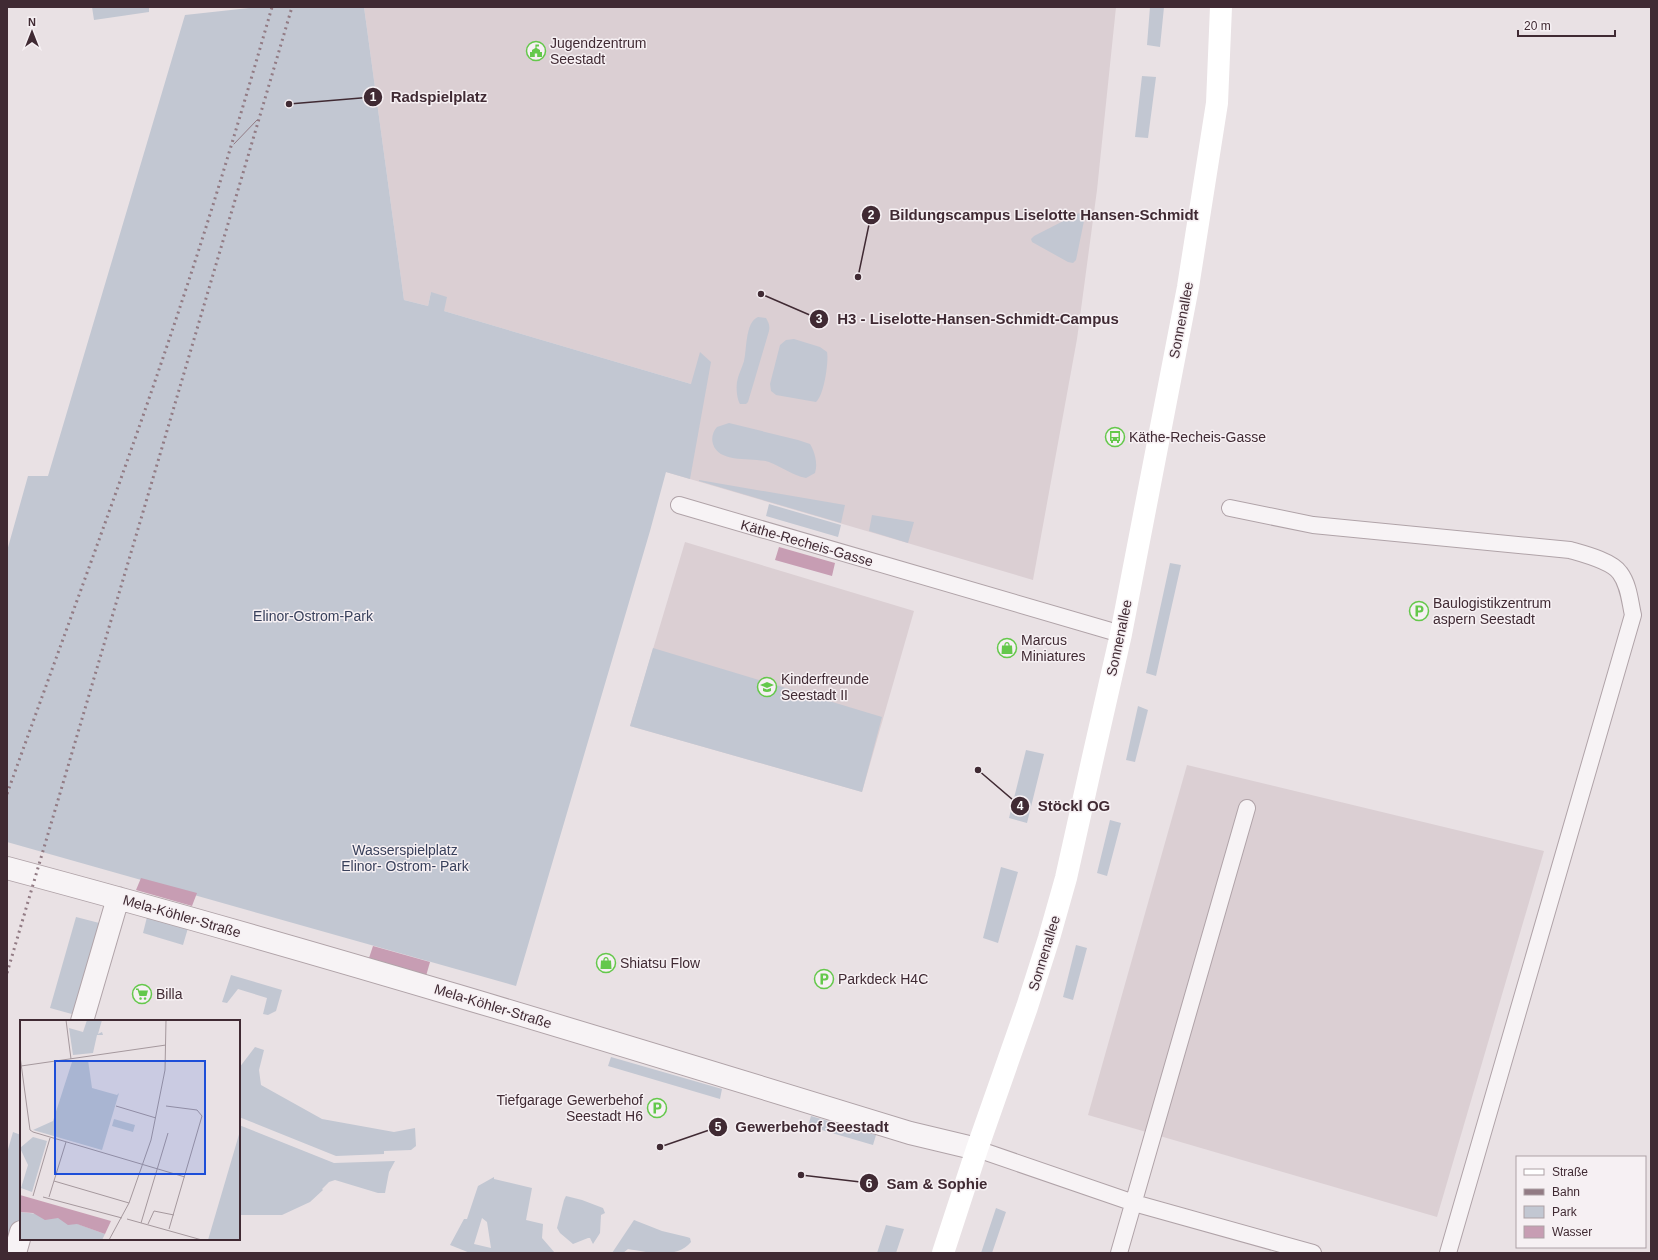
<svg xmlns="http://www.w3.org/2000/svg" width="1658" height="1260" viewBox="0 0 1658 1260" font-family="Arial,sans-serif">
	<rect width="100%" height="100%" fill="#e9e1e4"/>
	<!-- built -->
	<path fill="#dbcfd3" d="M 364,7 L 1116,7 L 1097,190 L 1077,339 L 1033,580 L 666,472 L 691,384 L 444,311 L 431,292 L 428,306 L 404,300 Z
		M 685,542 L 914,611 L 862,792 L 630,726 Z
		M 1187,765 L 1544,851 L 1437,1217 L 1088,1115 Z"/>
	<!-- green -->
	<path fill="#c2c7d2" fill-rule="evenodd" d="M 92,7 L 149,7 L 149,12 L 94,20 Z
		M 258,7 L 364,7 L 404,300 L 428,306 L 431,292 L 447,297 L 444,311 L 691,384 L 700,352 L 711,362 L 690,479 L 666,472 L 650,531 L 516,986 L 7,842 L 7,551 L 28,476 L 48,476 L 185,15 Z
		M 1150,7 L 1164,7 L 1160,47 L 1147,45 Z
		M 1142,76 L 1156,77 L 1148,138 L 1135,137 Z
		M 1079,213 L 1085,216 L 1076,260 L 1073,263 L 1068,262 L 1032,242 L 1031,239 L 1034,236 Z
		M 758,317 L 766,318 C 769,323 770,326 769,331 L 748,402 L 746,404 L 740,404 C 737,399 736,389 737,382 C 738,375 742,368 744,361 C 747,350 745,322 758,317 Z
		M 794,339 L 820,347 L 827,352 C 829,361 824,396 816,402 L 776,395 L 771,391 L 770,384 L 780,345 L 786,340 Z
		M 729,423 L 798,440 L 810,444 C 815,452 818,464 815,473 L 806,478 C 792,475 782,467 769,462 C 753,457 719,464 713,444 C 711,438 713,431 717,427 Z
		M 699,480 L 845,505 L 841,523 L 699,481 Z
		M 769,504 L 841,525 L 838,537 L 766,516 Z
		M 872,515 L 914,522 L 908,543 L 869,531 Z
		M 1170,563 L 1181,565 L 1156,676 L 1146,673 Z
		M 653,648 L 882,717 L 862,792 L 630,726 Z
		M 1138,706 L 1148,710 L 1135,762 L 1126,760 Z
		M 1026,750 L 1044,754 L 1027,823 L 1009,818 Z
		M 1110,820 L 1121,823 L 1107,876 L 1097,873 Z
		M 1001,867 L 1018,872 L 998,943 L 983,938 Z
		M 76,917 L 107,925 L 79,1016 L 50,1008 Z
		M 147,917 L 188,928 L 183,945 L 143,933 Z
		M 1076,945 L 1087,948 L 1073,1000 L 1063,997 Z
		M 231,975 L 282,990 L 276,1011 L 268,1015 L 263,1014 L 267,998 L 238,989 L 227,1003 L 222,1002 Z
		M 255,1047 L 264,1050 L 259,1070 L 261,1085 L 322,1119 L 394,1132 L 415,1128 L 416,1146 L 411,1150 L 384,1151 L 384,1154 L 336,1156 L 239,1117 L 239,1068 Z
		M 611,1057 L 722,1089 L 720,1099 L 608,1066 Z
		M 811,1116 L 876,1135 L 873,1145 L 808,1126 Z
		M 239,1125 L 334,1163 L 395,1161 L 389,1172 L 385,1193 L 378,1193 L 335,1180 L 329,1182 L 322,1189 L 323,1190 L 310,1202 L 282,1215 L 239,1215 Z
		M 13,1132 L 21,1135 L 21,1215 L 10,1253 L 7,1253 L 7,1153 Z
		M 494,1177 L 494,1179 L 532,1188 L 526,1220 L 543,1224 L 542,1238 L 555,1253 L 470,1253 L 450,1245 L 464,1219 L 467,1219 L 478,1186 ZM 482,1218 L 487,1222 L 491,1248 L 474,1244 Z
		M 566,1196 L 582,1200 L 603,1208 L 605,1213 L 601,1215 L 600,1233 L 593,1244 L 590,1238 L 588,1238 L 573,1244 L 560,1233 L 557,1228 L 564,1200 Z
		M 996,1208 L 1006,1212 L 992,1253 L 981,1253 Z
		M 634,1220 L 662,1231 L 687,1237 L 690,1238 L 691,1242 C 676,1260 648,1252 628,1249 L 623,1253 L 612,1253 Z
		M 886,1225 L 904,1229 L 896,1253 L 877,1253 Z"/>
	<!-- water -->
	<path fill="#c79db3" d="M 779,547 L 835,563 L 832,576 L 775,560 Z
		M 141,878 L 197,893 L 192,906 L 136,890 Z
		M 373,946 L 430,962 L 426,976 L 369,958 Z"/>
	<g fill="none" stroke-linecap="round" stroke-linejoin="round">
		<!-- lane casing -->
		<g stroke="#b0a3a8" stroke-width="18">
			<path id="lane" d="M 679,505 L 1121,634
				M 1230,508 L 1313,525 L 1570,550 C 1584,554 1612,561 1620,573 C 1629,585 1630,602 1633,615 L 1448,1253
				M 977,1149 L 1134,1203 L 1313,1253
				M 1119,1253 L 1247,808"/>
		</g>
		<!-- street casing -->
		<g stroke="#b0a3a8" stroke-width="24">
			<path id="street" d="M 7,868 C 310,949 610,1041 910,1133 L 977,1149
				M 82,1021 L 118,898
				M 15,1253 L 21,1232"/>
		</g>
		<!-- lane -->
		<use href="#lane" stroke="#f7f3f5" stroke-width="16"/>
		<!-- street -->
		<use href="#street" stroke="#f7f3f5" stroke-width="22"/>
		<!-- secondary -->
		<path stroke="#fff" stroke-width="22" d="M 943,1253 L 977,1149 L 1027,1007 L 1049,938 L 1066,878 L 1093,757 L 1121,634 L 1188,287 L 1217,103 L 1221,7"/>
		<!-- tram -->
		<path stroke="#927b84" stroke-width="1" d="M 234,144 L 257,120"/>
		<!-- rail -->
		<path stroke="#927b84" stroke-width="3" stroke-dasharray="2 4" stroke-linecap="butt" d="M 7,794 C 66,629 128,465 183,298 C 215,202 244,104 272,7
			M 7,973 L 292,7"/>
	</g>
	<!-- icons -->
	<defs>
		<g id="civic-ring" transform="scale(1)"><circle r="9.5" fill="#f6f0f3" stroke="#64c84b" stroke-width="1.5"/><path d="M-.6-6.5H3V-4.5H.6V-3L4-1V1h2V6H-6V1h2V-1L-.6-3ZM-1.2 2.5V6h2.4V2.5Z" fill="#64c84b"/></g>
		<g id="bus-ring" transform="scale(1)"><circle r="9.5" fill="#f6f0f3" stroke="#64c84b" stroke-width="1.5"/><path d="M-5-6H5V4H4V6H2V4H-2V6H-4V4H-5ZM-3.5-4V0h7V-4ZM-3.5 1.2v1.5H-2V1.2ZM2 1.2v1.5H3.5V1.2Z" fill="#64c84b"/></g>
		<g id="parking-ring" transform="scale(1)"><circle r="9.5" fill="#f6f0f3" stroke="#64c84b" stroke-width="1.5"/><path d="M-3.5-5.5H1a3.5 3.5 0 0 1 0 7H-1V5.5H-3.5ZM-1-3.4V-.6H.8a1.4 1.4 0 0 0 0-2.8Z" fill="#64c84b"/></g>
		<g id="shop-ring" transform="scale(1)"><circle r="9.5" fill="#f6f0f3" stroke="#64c84b" stroke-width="1.5"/><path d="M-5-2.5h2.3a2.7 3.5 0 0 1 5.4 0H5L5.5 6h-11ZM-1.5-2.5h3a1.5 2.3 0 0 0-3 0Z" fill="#64c84b"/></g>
		<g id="school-ring" transform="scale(1)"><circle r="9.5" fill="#f6f0f3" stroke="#64c84b" stroke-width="1.5"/><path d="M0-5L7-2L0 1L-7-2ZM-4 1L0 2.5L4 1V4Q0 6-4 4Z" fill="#64c84b"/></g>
		<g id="supermarket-ring" transform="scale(1)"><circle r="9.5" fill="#f6f0f3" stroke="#64c84b" stroke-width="1.5"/><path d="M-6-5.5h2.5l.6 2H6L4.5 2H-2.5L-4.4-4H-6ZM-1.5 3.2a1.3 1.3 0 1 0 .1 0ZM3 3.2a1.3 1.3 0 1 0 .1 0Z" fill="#64c84b"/></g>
	</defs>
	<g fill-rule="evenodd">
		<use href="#civic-ring" x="536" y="51"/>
		<use href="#bus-ring" x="1115" y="437"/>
		<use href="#parking-ring" x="1419" y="611"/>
		<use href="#shop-ring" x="1007" y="648"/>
		<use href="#school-ring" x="767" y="687"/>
		<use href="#shop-ring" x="606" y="963"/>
		<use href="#parking-ring" x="824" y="979"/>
		<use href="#supermarket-ring" x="142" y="994"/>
		<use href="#parking-ring" x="657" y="1108"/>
	</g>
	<g text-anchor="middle" stroke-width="3" stroke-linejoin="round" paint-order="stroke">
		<!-- poi labels -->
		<g font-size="14" fill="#402a33" stroke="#f6f0f3" text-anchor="start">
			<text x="550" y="48">Jugendzentrum<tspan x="550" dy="16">Seestadt</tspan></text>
			<text x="1129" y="442">Käthe-Recheis-Gasse</text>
			<text x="1433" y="608">Baulogistikzentrum<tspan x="1433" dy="16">aspern Seestadt</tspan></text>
			<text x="1021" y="645">Marcus<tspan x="1021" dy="16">Miniatures</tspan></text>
			<text x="781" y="684">Kinderfreunde<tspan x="781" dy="16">Seestadt II</tspan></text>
			<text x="620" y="968">Shiatsu Flow</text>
			<text x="838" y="984">Parkdeck H4C</text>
			<text x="156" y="999">Billa</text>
			<text x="643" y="1105" text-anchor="end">Tiefgarage Gewerbehof<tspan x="643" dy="16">Seestadt H6</tspan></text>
		</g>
		<!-- street labels -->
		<g font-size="14" fill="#402a33" stroke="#f6f0f3">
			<text transform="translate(1181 320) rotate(-79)" y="5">Sonnenallee</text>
			<text transform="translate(807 543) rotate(16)" y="5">Käthe-Recheis-Gasse</text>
			<text transform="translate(1119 638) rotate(-78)" y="5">Sonnenallee</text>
			<text transform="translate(182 916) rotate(16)" y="5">Mela-Köhler-Straße</text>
			<text transform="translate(1044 953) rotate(-73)" y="5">Sonnenallee</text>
			<text transform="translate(493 1006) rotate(17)" y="5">Mela-Köhler-Straße</text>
		</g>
		<!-- park labels -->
		<g font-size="14" fill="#38405b" stroke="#f6f0f3">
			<text x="313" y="621">Elinor-Ostrom-Park</text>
			<text x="405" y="855">Wasserspielplatz<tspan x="405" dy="16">Elinor- Ostrom- Park</tspan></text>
		</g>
	</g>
	<!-- overview -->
	<g transform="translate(20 1020)">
		<rect width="220" height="220" fill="#e9e1e4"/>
		<path d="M 67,0 L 82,0 L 78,14 L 82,12 L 83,15 L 77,15 L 73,33 L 53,35 L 49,8 L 63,12 ZM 68,40 L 72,68 L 97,75 L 99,73 L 82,130 L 13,110 L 33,101 L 52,42 ZM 94,99 L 115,105 L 113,112 L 92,106 ZM 220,111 L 220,220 L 188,220 L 213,135 ZM 13,117 L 27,121 L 12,172 L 1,168 L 8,145 L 0,128 ZM 0,192 L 36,196 L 85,214 L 82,220 L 0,220 Z" fill="#c2c7d2"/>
		<path d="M 0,175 L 91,201 L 85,214 L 57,204 L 48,205 L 38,198 L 25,200 L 13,193 L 0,192 Z" fill="#c79db3"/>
		<path fill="none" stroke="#a5989d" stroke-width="1" d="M 46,0 L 51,39M 0,36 L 10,110 L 13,112 L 165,157M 1,46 L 146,25M 96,86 L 136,98M 146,86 L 177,90 L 182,96 L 149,209M 34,161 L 109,183M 13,176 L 30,118M 23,177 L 102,198M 29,177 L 46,122M 107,199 L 182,220M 121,203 L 148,113M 128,204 L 134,191 L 154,195M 89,220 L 109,183 L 131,120 L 145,50 L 146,0"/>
		<path fill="#1d4ed8" fill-opacity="0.15" stroke="#1d4ed8" stroke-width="2" d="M 35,41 L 185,41 L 185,154 L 35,154 Z"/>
		<rect width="220" height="220" fill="none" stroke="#402a33" stroke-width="2"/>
	</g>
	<!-- callouts -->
	<path fill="none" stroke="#402a33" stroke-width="1.5" d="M289 104L373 97M858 277L871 215M761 294L819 319M978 770L1020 806M660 1147L718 1127M801 1175L869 1183"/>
	<g fill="#402a33" stroke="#f6f0f3" stroke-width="1.5">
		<circle cx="289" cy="104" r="4"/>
		<circle cx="858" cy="277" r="4"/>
		<circle cx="761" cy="294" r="4"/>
		<circle cx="978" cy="770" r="4"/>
		<circle cx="660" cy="1147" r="4"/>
		<circle cx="801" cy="1175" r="4"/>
		<circle cx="373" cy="97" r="10"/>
		<circle cx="871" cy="215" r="10"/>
		<circle cx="819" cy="319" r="10"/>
		<circle cx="1020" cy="806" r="10"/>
		<circle cx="718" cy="1127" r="10"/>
		<circle cx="869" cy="1183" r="10"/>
	</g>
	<g font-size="12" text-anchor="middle" font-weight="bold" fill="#fff">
		<text x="373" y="101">1</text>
		<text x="871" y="219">2</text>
		<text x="819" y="323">3</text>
		<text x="1020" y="810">4</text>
		<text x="718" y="1131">5</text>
		<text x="869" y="1188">6</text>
	</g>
	<g font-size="15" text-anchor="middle" font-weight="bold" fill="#402a33" stroke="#f6f0f3" stroke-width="3" stroke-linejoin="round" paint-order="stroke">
		<text x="439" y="102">Radspielplatz</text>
		<text x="1044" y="220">Bildungscampus Liselotte Hansen-Schmidt</text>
		<text x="978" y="324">H3 - Liselotte-Hansen-Schmidt-Campus</text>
		<text x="1074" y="811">Stöckl OG</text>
		<text x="812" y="1132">Gewerbehof Seestadt</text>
		<text x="937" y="1189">Sam &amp; Sophie</text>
	</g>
	<!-- border -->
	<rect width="1658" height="1260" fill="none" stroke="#402a33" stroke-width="16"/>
	<!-- legend -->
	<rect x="1516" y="1156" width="130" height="92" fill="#f6f0f3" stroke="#ada1a6"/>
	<rect x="1524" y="1169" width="20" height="6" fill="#ffffff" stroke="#ada1a6"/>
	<text x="1552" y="1176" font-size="12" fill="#402a33">Straße</text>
	<rect x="1524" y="1189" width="20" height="6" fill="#927b84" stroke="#ada1a6"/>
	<text x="1552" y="1196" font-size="12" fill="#402a33">Bahn</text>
	<rect x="1524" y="1206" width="20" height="12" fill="#c2c7d2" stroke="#ada1a6"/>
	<text x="1552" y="1216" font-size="12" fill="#402a33">Park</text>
	<rect x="1524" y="1226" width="20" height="12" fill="#c79db3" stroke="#ada1a6"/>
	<text x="1552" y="1236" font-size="12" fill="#402a33">Wasser</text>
	<!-- north arrow -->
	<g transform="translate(32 32)" stroke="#f6f0f3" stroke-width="3" paint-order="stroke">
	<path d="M0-3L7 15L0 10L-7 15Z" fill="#402a33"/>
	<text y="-6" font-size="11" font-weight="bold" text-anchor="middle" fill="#402a33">N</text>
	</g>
	<!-- scale -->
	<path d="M1518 30v6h97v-6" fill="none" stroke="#402a33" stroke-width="2"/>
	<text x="1524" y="30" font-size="12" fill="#402a33" stroke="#f6f0f3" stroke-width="3" paint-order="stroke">20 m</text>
</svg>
